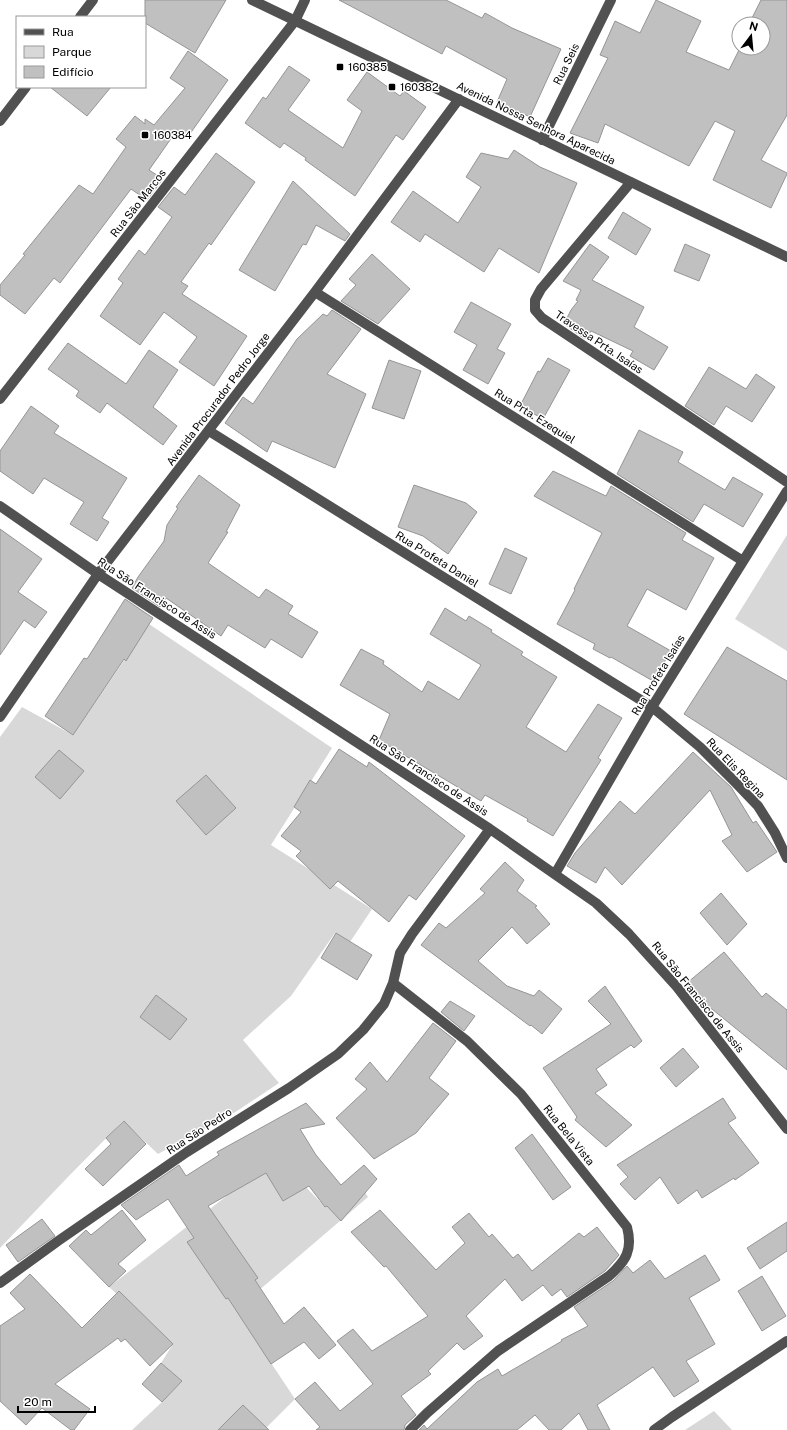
<svg xmlns="http://www.w3.org/2000/svg" width="787" height="1430" viewBox="0 0 787 1430" font-family="'Public Sans',sans-serif">
	<rect width="100%" height="100%" fill="#fff"/>
	<!-- green -->
	<path fill="#d8d8d8" d="M 787,535 L 787,651 L 735,619 Z
		M 149,624 L 332,748 L 271,845 L 372,909 L 350,942 L 335,933 L 291,996 L 243,1040 L 279,1083 L 237,1111 L 158,1154 L 123,1121 L 66,1179 L 0,1248 L 0,737 L 22,707 L 73,735 Z
		M 277,1157 L 325,1207 L 354,1174 L 368,1197 L 236,1310 L 295,1399 L 264,1430 L 132,1430 L 162,1402 L 182,1381 L 161,1363 L 173,1344 L 109,1287 Z
		M 714,1411 L 732,1430 L 685,1430 Z"/>
	<!-- building -->
	<path fill="#c0c0c0" stroke="#959595" d="M 145,0 L 226,0 L 195,53 L 145,23 Z
		M 339,0 L 446,0 L 482,18 L 485,13 L 512,28 L 561,49 L 530,117 L 497,102 L 507,79 L 446,46 L 442,54 Z
		M 656,0 L 701,21 L 686,52 L 729,70 L 740,48 L 763,48 L 763,24 L 749,24 L 761,0 L 787,0 L 787,115 L 761,160 L 787,173 L 787,174 L 771,208 L 713,180 L 735,131 L 715,121 L 689,166 L 605,124 L 598,143 L 570,133 L 608,58 L 600,55 L 615,21 L 640,33 Z
		M 188,51 L 228,80 L 187,138 L 177,130 L 149,170 L 163,179 L 147,200 L 131,189 L 60,283 L 54,278 L 25,314 L 0,295 L 0,285 L 25,255 L 23,254 L 79,185 L 93,194 L 126,147 L 116,139 L 135,116 L 145,124 L 145,119 L 154,125 L 185,88 L 170,78 Z
		M 289,66 L 310,80 L 288,110 L 343,148 L 362,111 L 347,100 L 367,72 L 400,96 L 404,91 L 426,107 L 403,140 L 396,135 L 355,196 L 305,160 L 306,158 L 284,143 L 280,148 L 245,123 L 263,97 L 266,99 Z
		M 50,87 L 111,87 L 87,116 Z
		M 514,150 L 540,167 L 577,183 L 539,273 L 499,248 L 484,272 L 425,234 L 420,242 L 391,222 L 413,191 L 458,223 L 481,187 L 466,177 L 481,153 L 508,159 Z
		M 216,153 L 255,182 L 211,245 L 209,243 L 181,282 L 188,286 L 182,294 L 247,336 L 214,386 L 179,362 L 197,337 L 164,312 L 140,345 L 100,316 L 123,283 L 118,279 L 139,250 L 145,255 L 172,217 L 158,207 L 174,187 L 185,195 Z
		M 293,181 L 350,234 L 345,241 L 316,225 L 306,245 L 303,244 L 275,291 L 239,270 Z
		M 623,212 L 651,229 L 636,255 L 608,238 Z
		M 590,244 L 609,257 L 592,280 L 644,307 L 634,327 L 668,347 L 654,370 L 630,356 L 633,351 L 591,331 L 585,339 L 564,324 L 571,310 L 578,301 L 576,300 L 581,290 L 563,281 Z
		M 685,244 L 710,255 L 699,281 L 674,271 Z
		M 372,254 L 410,289 L 378,324 L 341,301 L 356,285 L 349,279 Z
		M 471,302 L 511,324 L 497,349 L 505,353 L 488,384 L 463,370 L 477,345 L 454,332 Z
		M 332,310 L 361,329 L 327,374 L 366,394 L 335,468 L 272,441 L 267,452 L 225,423 L 243,397 L 253,404 L 297,339 L 323,314 L 327,316 Z
		M 68,343 L 126,384 L 149,350 L 178,370 L 153,407 L 177,426 L 163,445 L 107,403 L 100,413 L 76,396 L 79,391 L 48,369 Z
		M 548,358 L 570,370 L 543,419 L 520,406 L 538,371 L 540,372 Z
		M 389,360 L 421,371 L 404,419 L 372,408 Z
		M 709,367 L 746,389 L 756,374 L 775,387 L 752,422 L 726,406 L 714,425 L 685,406 Z
		M 31,406 L 59,426 L 54,433 L 127,478 L 102,518 L 109,522 L 97,541 L 70,524 L 84,502 L 44,478 L 33,494 L 0,471 L 0,451 Z
		M 639,430 L 683,452 L 678,462 L 725,490 L 733,477 L 763,494 L 743,527 L 704,504 L 693,522 L 617,474 Z
		M 553,471 L 606,496 L 611,486 L 686,533 L 682,540 L 714,558 L 686,610 L 647,589 L 627,626 L 671,651 L 653,681 L 611,657 L 610,658 L 593,649 L 595,644 L 557,624 L 575,590 L 574,589 L 602,533 L 534,496 Z
		M 199,475 L 240,505 L 226,532 L 228,532 L 208,563 L 259,598 L 266,589 L 293,606 L 288,614 L 318,632 L 302,658 L 271,639 L 265,648 L 228,625 L 221,636 L 166,598 L 160,607 L 132,588 L 138,577 L 164,541 L 167,525 L 178,508 L 176,507 Z
		M 414,485 L 466,503 L 477,512 L 448,554 L 423,536 L 398,527 Z
		M 0,529 L 42,559 L 18,592 L 47,612 L 35,628 L 24,620 L 0,655 Z
		M 505,548 L 527,558 L 511,594 L 489,584 Z
		M 125,599 L 153,618 L 126,661 L 124,659 L 73,735 L 45,716 L 84,658 L 87,659 Z
		M 445,608 L 466,621 L 469,616 L 492,630 L 491,632 L 523,652 L 521,655 L 557,677 L 526,727 L 566,752 L 598,704 L 622,718 L 598,758 L 601,760 L 553,836 L 527,821 L 528,819 L 485,795 L 481,801 L 379,740 L 390,714 L 340,685 L 361,649 L 384,661 L 383,664 L 422,692 L 428,681 L 459,700 L 481,665 L 430,634 Z
		M 727,647 L 787,681 L 787,780 L 684,714 Z
		M 339,749 L 367,767 L 369,762 L 465,836 L 416,900 L 409,895 L 389,922 L 338,881 L 330,889 L 296,856 L 301,851 L 281,836 L 301,812 L 294,807 L 310,780 L 316,784 Z
		M 59,750 L 84,771 L 60,799 L 35,777 Z
		M 693,752 L 731,787 L 753,823 L 756,821 L 777,852 L 747,872 L 722,841 L 732,835 L 710,790 L 622,885 L 605,867 L 596,883 L 567,866 L 575,853 L 620,801 L 635,814 Z
		M 206,775 L 236,808 L 206,835 L 176,801 Z
		M 505,862 L 524,880 L 517,891 L 537,906 L 535,907 L 550,924 L 527,944 L 512,927 L 478,961 L 507,986 L 534,996 L 539,990 L 562,1009 L 542,1034 L 531,1025 L 530,1026 L 421,945 L 439,923 L 446,928 L 485,893 L 480,889 Z
		M 721,893 L 747,924 L 727,945 L 700,913 Z
		M 336,933 L 372,955 L 357,980 L 321,958 Z
		M 724,952 L 762,997 L 766,993 L 787,1010 L 787,1070 L 702,1001 L 687,983 Z
		M 605,986 L 642,1041 L 634,1048 L 631,1045 L 596,1069 L 607,1085 L 595,1093 L 632,1125 L 606,1147 L 575,1120 L 577,1117 L 543,1068 L 611,1024 L 588,1001 Z
		M 156,995 L 187,1019 L 170,1040 L 140,1017 Z
		M 450,1001 L 475,1016 L 464,1031 L 441,1012 Z
		M 433,1023 L 456,1041 L 429,1078 L 449,1094 L 416,1133 L 374,1159 L 336,1118 L 367,1089 L 355,1079 L 370,1062 L 387,1082 Z
		M 683,1048 L 699,1067 L 676,1087 L 660,1068 Z
		M 723,1098 L 736,1118 L 728,1123 L 759,1163 L 735,1180 L 734,1178 L 702,1198 L 697,1190 L 678,1204 L 660,1177 L 635,1200 L 620,1184 L 628,1177 L 617,1165 Z
		M 306,1103 L 325,1124 L 300,1129 L 316,1155 L 341,1185 L 364,1165 L 377,1179 L 341,1221 L 327,1206 L 325,1207 L 309,1186 L 283,1201 L 266,1173 L 208,1206 L 258,1278 L 255,1280 L 284,1324 L 304,1307 L 336,1345 L 319,1359 L 304,1342 L 271,1364 L 228,1298 L 226,1299 L 187,1242 L 194,1238 L 168,1199 L 136,1220 L 121,1205 L 179,1165 L 186,1176 L 219,1155 L 217,1152 Z
		M 124,1121 L 146,1144 L 103,1186 L 85,1169 L 111,1144 L 106,1138 Z
		M 532,1134 L 571,1187 L 553,1200 L 515,1148 Z
		M 122,1210 L 146,1240 L 118,1264 L 126,1271 L 109,1287 L 69,1246 L 86,1230 L 91,1235 Z
		M 380,1210 L 436,1270 L 465,1243 L 452,1227 L 469,1213 L 489,1237 L 492,1234 L 513,1258 L 518,1254 L 532,1271 L 579,1233 L 584,1237 L 597,1227 L 619,1255 L 605,1271 L 567,1297 L 561,1289 L 552,1296 L 543,1285 L 522,1301 L 505,1279 L 466,1316 L 483,1336 L 464,1350 L 457,1343 L 428,1371 L 431,1374 L 401,1396 L 416,1415 L 405,1425 L 404,1430 L 316,1430 L 320,1427 L 295,1399 L 315,1382 L 340,1411 L 373,1384 L 337,1341 L 353,1329 L 372,1351 L 428,1316 L 386,1266 L 384,1267 L 351,1232 Z
		M 42,1219 L 55,1236 L 18,1262 L 6,1245 Z
		M 787,1222 L 787,1251 L 760,1269 L 747,1248 Z
		M 705,1255 L 720,1280 L 689,1298 L 715,1344 L 686,1361 L 699,1381 L 674,1397 L 653,1367 L 597,1405 L 610,1430 L 588,1430 L 579,1413 L 561,1430 L 549,1430 L 535,1415 L 517,1430 L 419,1430 L 424,1425 L 427,1429 L 477,1382 L 498,1369 L 502,1376 L 562,1341 L 561,1340 L 588,1326 L 574,1307 L 613,1281 L 627,1266 L 633,1273 L 650,1260 L 665,1279 Z
		M 30,1274 L 82,1328 L 119,1291 L 173,1344 L 150,1366 L 125,1339 L 121,1342 L 118,1338 L 55,1384 L 90,1409 L 74,1430 L 71,1430 L 42,1408 L 26,1425 L 0,1401 L 0,1326 L 25,1309 L 10,1293 Z
		M 762,1276 L 786,1316 L 762,1331 L 738,1291 Z
		M 161,1363 L 182,1381 L 162,1402 L 142,1384 Z
		M 243,1405 L 269,1430 L 218,1430 Z"/>
	<g fill="none" stroke-linecap="round" stroke-linejoin="round">
		<!-- minor -->
		<path stroke="#515151" stroke-width="10" d="M 252,0 L 787,257
			M 80,17 L 93,0
			M 0,121 L 26,87
			M 542,140 L 611,0
			M 631,182 L 541,289 L 535,300 L 535,310 L 542,318 L 787,482
			M 315,292 L 743,561
			M 0,399 L 295,21 L 305,0
			M 209,431 L 652,707 L 700,747 L 735,782 L 758,806 L 775,833 L 787,858
			M 0,506 L 98,574 L 490,829 L 596,903 L 629,934 L 677,987 L 787,1129
			M 0,717 L 98,574 L 315,292 L 459,99
			M 555,874 L 652,707 L 787,491
			M 393,983 L 467,1041 L 521,1094 L 627,1227 C 633,1250 626,1261 609,1276 L 498,1351 L 427,1413 L 410,1430
			M 0,1283 L 58,1241 L 187,1152 L 289,1088 L 338,1054 L 363,1030 L 384,1004 L 393,983 L 400,953 L 412,934 L 490,829
			M 654,1430 L 672,1417 L 787,1341"/>
	</g>
	<!-- markers -->
	<g fill="#000" stroke="#fff" stroke-width="1.5">
		<rect x="336" y="63" width="8" height="8" rx="2"/>
		<rect x="388" y="83" width="8" height="8" rx="2"/>
		<rect x="141" y="131" width="8" height="8" rx="2"/>
	</g>
	<g text-anchor="middle" stroke-width="3" stroke-linejoin="round" paint-order="stroke">
		<!-- street labels -->
		<g font-size="11" fill="#000" stroke="#fff">
			<text transform="translate(566 64) rotate(-64)" y="4">Rua Seis</text>
			<text transform="translate(536 123) rotate(26)" y="4">Avenida Nossa Senhora Aparecida</text>
			<text transform="translate(138 203) rotate(-52)" y="4">Rua São Marcos</text>
			<text transform="translate(599 342) rotate(34)" y="4">Travessa Prta. Isaías</text>
			<text transform="translate(218 399) rotate(-53)" y="4">Avenida Procurador Pedro Jorge</text>
			<text transform="translate(535 416) rotate(32)" y="4">Rua Prta. Ezequiel</text>
			<text transform="translate(437 559) rotate(32)" y="4">Rua Profeta Daniel</text>
			<text transform="translate(157 598) rotate(33)" y="4">Rua São Francisco de Assis</text>
			<text transform="translate(658 675) rotate(-59)" y="4">Rua Profeta Isaías</text>
			<text transform="translate(736 768) rotate(46)" y="4">Rua Elis Regina</text>
			<text transform="translate(429 775) rotate(33)" y="4">Rua São Francisco de Assis</text>
			<text transform="translate(698 997) rotate(51)" y="4">Rua São Francisco de Assis</text>
			<text transform="translate(199 1131) rotate(-33)" y="4">Rua São Pedro</text>
			<text transform="translate(569 1135) rotate(51)" y="4">Rua Bela Vista</text>
		</g>
		<!-- poi labels -->
		<g font-size="11" fill="#000" stroke="#fff" text-anchor="start">
			<text x="348" y="71">160385</text>
			<text x="400" y="91">160382</text>
			<text x="153" y="139">160384</text>
		</g>
	</g>
	<!-- legend -->
	<rect x="16" y="16" width="130" height="72" fill="#ffffff" stroke="#999999"/>
	<rect x="24" y="29" width="20" height="6" fill="#515151" stroke="#999999"/>
	<text x="52" y="36" font-size="12" fill="#000000">Rua</text>
	<rect x="24" y="46" width="20" height="12" fill="#d8d8d8" stroke="#999999"/>
	<text x="52" y="56" font-size="12" fill="#000000">Parque</text>
	<rect x="24" y="66" width="20" height="12" fill="#c0c0c0" stroke="#999999"/>
	<text x="52" y="76" font-size="12" fill="#000000">Edifício</text>
	<!-- north arrow -->
	<g transform="translate(751 36) rotate(16)"><circle r="19" fill="#ffffff" stroke="#999999"/>
	<path d="M0-3L7 15L0 10L-7 15Z" fill="#000000"/>
	<text y="-6" font-size="11" font-weight="bold" text-anchor="middle" fill="#000000">N</text>
	</g>
	<!-- scale -->
	<path d="M18 1406v6h77v-6" fill="none" stroke="#000000" stroke-width="2"/>
	<text x="24" y="1406" font-size="12" fill="#000000" stroke="#ffffff" stroke-width="3" paint-order="stroke">20 m</text>
</svg>
